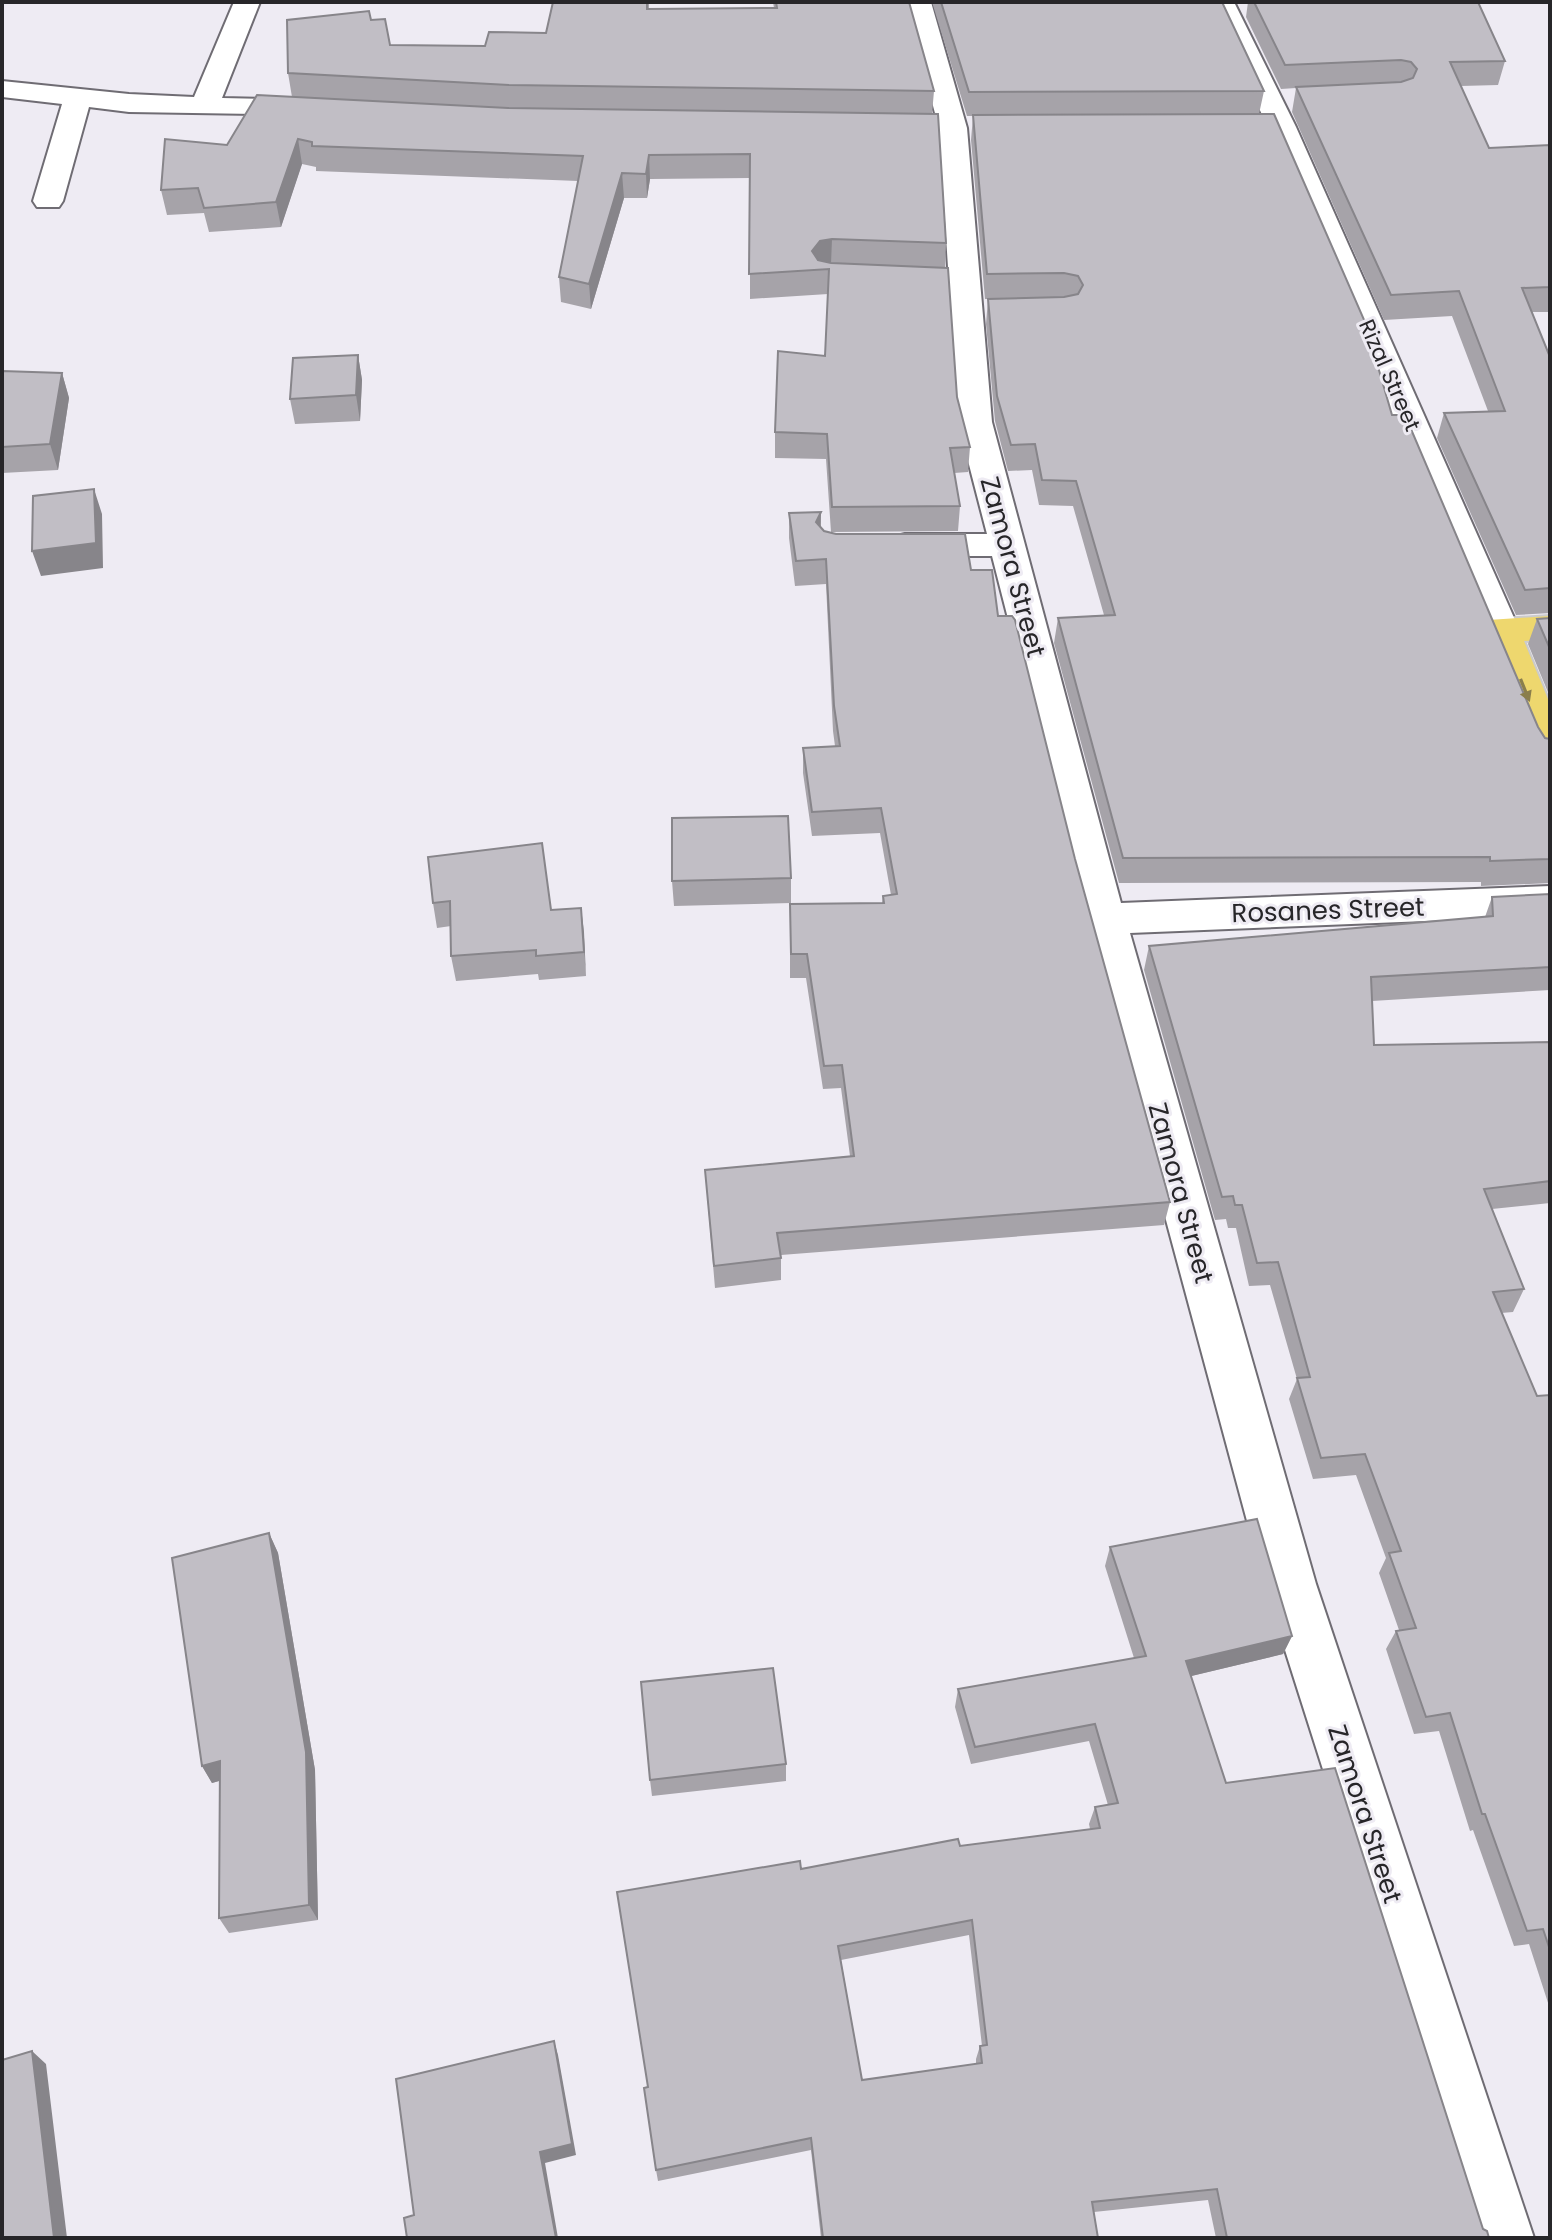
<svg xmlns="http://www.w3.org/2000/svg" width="1552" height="2240" viewBox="0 0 1552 2240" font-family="Poppins,sans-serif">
	<rect width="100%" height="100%" fill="#eeebf3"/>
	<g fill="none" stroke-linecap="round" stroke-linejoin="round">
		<!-- minor casing -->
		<g stroke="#6f6c73" stroke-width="4">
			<path id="minor" d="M 234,2 L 260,2 L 222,98 L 312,100 L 322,103 L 326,109 L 322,115 L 129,112 L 89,107 L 63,201 L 59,207 L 37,207 L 33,201 L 62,104 L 2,97 L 2,81 L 129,94 L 194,97 Z
				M 905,2 L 931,2 L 967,128 L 992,422 L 1121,903 L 1550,886 L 1550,916 L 1130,933 L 1316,1584 L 1534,2238 L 1472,2238 L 1264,1584 L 1085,919 L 992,556 L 905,556 L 893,553 L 887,545 L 893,537 L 905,534 L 987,534 L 958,422 L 939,128 Z
				M 1208,2 L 1234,2 L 1296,127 L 1519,629 L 1514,638 L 1501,641 L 1488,638 L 1483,629 L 1268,127 Z"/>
		</g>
		<!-- major casing -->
		<g stroke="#cbcbcc" stroke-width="4">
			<path id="major" d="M 1550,616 L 1550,640 L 1524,641 L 1550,704 L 1550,764 L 1536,760 L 1531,751 L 1483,629 L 1488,620 Z"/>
		</g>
		<!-- minor -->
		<use href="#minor" fill="#fff" fill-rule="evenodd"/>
		<!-- major -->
		<use href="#major" fill="#eed76e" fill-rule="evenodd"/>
	</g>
	<!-- wall -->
	<path fill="#a6a3a9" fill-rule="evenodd" d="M 553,2 L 649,2 L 649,9 L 774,8 L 773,2 L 909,2 L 934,91 L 932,114 L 946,243 L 945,268 L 957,397 L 970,447 L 968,472 L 954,473 L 960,506 L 958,531 L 831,532 L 826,459 L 775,458 L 775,432 L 825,356 L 828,294 L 750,299 L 750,178 L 650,179 L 647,198 L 624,198 L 591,309 L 561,302 L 559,277 L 578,181 L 316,171 L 316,167 L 302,164 L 281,227 L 209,232 L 204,213 L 167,215 L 161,190 L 227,145 L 292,97 L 288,73 L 371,20 L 390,45 L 485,46 L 546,33 Z
		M 932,2 L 1222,2 L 1264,91 L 1259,114 L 1392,415 L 1538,727 L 1545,738 L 1550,739 L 1550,883 L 1481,886 L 1481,882 L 1119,883 L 1054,643 L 1058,618 L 1104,615 L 1073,506 L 1039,505 L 1032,470 L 1008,471 L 995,421 L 986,324 L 988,299 L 985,299 L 971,140 L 973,116 L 967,116 Z
		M 1248,2 L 1478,2 L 1505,61 L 1498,85 L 1461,86 L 1489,148 L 1550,145 L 1550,312 L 1532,312 L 1550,357 L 1550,613 L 1516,615 L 1437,438 L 1444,413 L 1488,411 L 1452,316 L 1384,320 L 1292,112 L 1296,88 L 1281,89 L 1246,17 Z
		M 358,355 L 362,380 L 360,421 L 295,424 L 290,399 Z
		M 2,371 L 62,373 L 69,398 L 58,470 L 2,473 Z
		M 821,512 L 821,527 L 824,531 L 971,570 L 998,616 L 1075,859 L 1170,1202 L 1164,1225 L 781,1255 L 781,1280 L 715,1288 L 705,1170 L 850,1156 L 841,1088 L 823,1089 L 806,978 L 790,978 L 790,904 L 882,903 L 883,896 L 891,895 L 880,833 L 812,836 L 803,773 L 803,748 L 835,746 L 833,731 L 826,584 L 795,586 L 789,538 L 789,513 Z
		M 1550,618 L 1550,697 L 1528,644 L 1537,619 Z
		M 428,857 L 551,910 L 581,908 L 586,976 L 539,980 L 538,974 L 456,981 L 451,956 L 451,926 L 437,928 L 433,903 Z
		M 791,878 L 791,903 L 674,906 L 672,881 Z
		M 1550,894 L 1550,990 L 1372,1001 L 1374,1045 L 1550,1042 L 1550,1203 L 1492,1209 L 1524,1289 L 1513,1312 L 1501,1313 L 1537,1396 L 1550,1395 L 1550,2009 L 1529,1944 L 1514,1946 L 1473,1830 L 1470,1831 L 1439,1731 L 1414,1734 L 1386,1649 L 1396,1631 L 1399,1630 L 1379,1573 L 1386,1558 L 1356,1475 L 1313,1479 L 1289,1399 L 1297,1379 L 1270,1285 L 1249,1286 L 1236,1228 L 1228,1228 L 1226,1219 L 1215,1220 L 1144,970 L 1149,946 L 1485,917 L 1492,897 Z
		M 269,1533 L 278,1553 L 315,1770 L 318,1920 L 229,1933 L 219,1918 L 219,1781 L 212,1783 L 202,1766 Z
		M 1110,1547 L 1292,1636 L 1283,1654 L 1191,1676 L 1226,1783 L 1489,2238 L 1216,2238 L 1208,2200 L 1094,2212 L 1098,2238 L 821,2238 L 811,2150 L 658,2181 L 656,2170 L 648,2087 L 801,1869 L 960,1846 L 1090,1829 L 1089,1824 L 1095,1807 L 1108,1805 L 1089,1741 L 971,1764 L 955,1707 L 958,1689 L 1134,1658 L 1105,1566 ZM 969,1935 L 982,2046 L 980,2046 L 976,2059 L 976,2064 L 862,2080 L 841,1960 Z
		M 786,1764 L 786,1781 L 652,1796 L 650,1780 Z"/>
	<!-- shaded-wall -->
	<path fill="#87858a" d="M 298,139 L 302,164 L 281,227 L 276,202 Z
		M 649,155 L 650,179 L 647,198 L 646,174 Z
		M 622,173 L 624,198 L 591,309 L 589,284 Z
		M 832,239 L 831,264 L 819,266 L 812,251 L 820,241 Z
		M 358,355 L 362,380 L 360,421 L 356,395 Z
		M 62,373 L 69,398 L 58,470 L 50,444 Z
		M 94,489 L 102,514 L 103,568 L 41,576 L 32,551 Z
		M 821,512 L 820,537 L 816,522 Z
		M 581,908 L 584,932 L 586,976 L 584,952 Z
		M 269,1533 L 278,1553 L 315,1770 L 318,1920 L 309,1905 Z
		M 1292,1636 L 1283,1654 L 1179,1679 L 1186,1661 Z
		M 220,1761 L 229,1778 L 212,1783 L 202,1766 Z
		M 554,2041 L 558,2055 L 576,2155 L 545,2163 L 558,2238 L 556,2238 L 540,2152 Z
		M 32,2051 L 46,2064 L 67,2238 L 54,2238 Z"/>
	<!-- building -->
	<path fill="#c1bec5" stroke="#87858a" stroke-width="2" fill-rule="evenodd" d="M 553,2 L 647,2 L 647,9 L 777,8 L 776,2 L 909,2 L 934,91 L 509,85 L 288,73 L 287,20 L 369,11 L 371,20 L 385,19 L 390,45 L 485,46 L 489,32 L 546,33 Z
		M 941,2 L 1222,2 L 1264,91 L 969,92 Z
		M 1254,2 L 1478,2 L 1505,61 L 1450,62 L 1489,148 L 1550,145 L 1550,287 L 1522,288 L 1550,357 L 1550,588 L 1525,590 L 1444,413 L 1505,411 L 1459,291 L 1391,295 L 1296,87 L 1401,82 L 1413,78 L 1417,69 L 1411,62 L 1401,60 L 1285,65 Z
		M 257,95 L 508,108 L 938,114 L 946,243 L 832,239 L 820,241 L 812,251 L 818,260 L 831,263 L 948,268 L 957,397 L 970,447 L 950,448 L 960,506 L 832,507 L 827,434 L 775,432 L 778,351 L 825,356 L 829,269 L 749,274 L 750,154 L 649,155 L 646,174 L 622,173 L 589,284 L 559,277 L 583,156 L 312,146 L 312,142 L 298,139 L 276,202 L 204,208 L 198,188 L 161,190 L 165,139 L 227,145 Z
		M 1274,114 L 1365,322 L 1392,415 L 1405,415 L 1538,727 L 1545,738 L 1550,739 L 1550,859 L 1490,861 L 1490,857 L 1123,858 L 1058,618 L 1115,615 L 1076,481 L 1042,480 L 1035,444 L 1011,445 L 997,396 L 988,299 L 1064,297 L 1078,294 L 1083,285 L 1078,276 L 1064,273 L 987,274 L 973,115 Z
		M 358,355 L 356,395 L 290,399 L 293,358 Z
		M 2,371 L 62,373 L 50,444 L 2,447 Z
		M 94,489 L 96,543 L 32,551 L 33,496 Z
		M 821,512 L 816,522 L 824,531 L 836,534 L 965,534 L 971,570 L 992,570 L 998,616 L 1012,616 L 1015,620 L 1075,859 L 1170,1202 L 777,1233 L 781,1258 L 714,1266 L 705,1170 L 854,1156 L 842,1065 L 824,1066 L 807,954 L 791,954 L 790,904 L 884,903 L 883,896 L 897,894 L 881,808 L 812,812 L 803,748 L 840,746 L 834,706 L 826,559 L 796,561 L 789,513 Z
		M 1550,618 L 1550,649 L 1537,619 Z
		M 788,816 L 791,878 L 672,881 L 672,818 Z
		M 542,843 L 551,910 L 581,908 L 584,952 L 536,956 L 536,950 L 451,956 L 450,901 L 433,903 L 428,857 Z
		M 1550,894 L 1550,967 L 1371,977 L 1374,1045 L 1550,1042 L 1550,1181 L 1484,1189 L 1524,1289 L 1493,1292 L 1537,1396 L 1550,1395 L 1550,1950 L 1543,1929 L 1527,1931 L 1485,1814 L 1482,1814 L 1450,1713 L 1426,1717 L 1396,1631 L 1416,1628 L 1389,1553 L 1401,1551 L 1365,1454 L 1321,1458 L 1297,1378 L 1310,1377 L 1278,1262 L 1257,1263 L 1242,1205 L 1235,1205 L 1233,1196 L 1222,1197 L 1149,946 L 1493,916 L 1492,897 Z
		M 1257,1519 L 1292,1636 L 1186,1661 L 1226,1783 L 1335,1768 L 1483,2229 L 1487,2231 L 1489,2238 L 1227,2238 L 1217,2189 L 1092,2202 L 1098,2238 L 823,2238 L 811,2138 L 656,2170 L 644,2088 L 648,2087 L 617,1892 L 800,1861 L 801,1869 L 958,1839 L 960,1846 L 1100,1828 L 1095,1807 L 1118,1803 L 1095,1724 L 975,1747 L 958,1689 L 1146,1656 L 1110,1547 ZM 972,1920 L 987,2045 L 980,2046 L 982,2063 L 862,2080 L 838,1946 Z
		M 269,1533 L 306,1752 L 309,1905 L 219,1918 L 220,1761 L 202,1766 L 172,1558 Z
		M 773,1668 L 786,1764 L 650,1780 L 641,1682 Z
		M 554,2041 L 572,2144 L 540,2152 L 556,2238 L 407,2238 L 404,2218 L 414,2215 L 396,2079 Z
		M 32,2051 L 54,2238 L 2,2238 L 2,2060 Z"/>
	<!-- one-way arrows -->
	<defs><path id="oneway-solid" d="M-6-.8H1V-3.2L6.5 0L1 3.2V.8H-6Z" transform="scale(2)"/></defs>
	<use fill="#8a7e4c" href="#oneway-solid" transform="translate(1525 690) rotate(68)"/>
	<g text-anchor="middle" stroke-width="6" stroke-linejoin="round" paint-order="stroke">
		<!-- far-street labels -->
		<g font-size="22" fill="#272629" stroke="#eeebf3">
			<text transform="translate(1390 375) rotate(66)" y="8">Rizal Street</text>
		</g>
		<!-- street labels -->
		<g font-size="26" fill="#272629" stroke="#eeebf3">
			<text transform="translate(1013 567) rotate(75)" y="9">Zamora Street</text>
			<text transform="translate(1328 910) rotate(-2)" y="9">Rosanes Street</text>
			<text transform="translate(1181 1193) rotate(75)" y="9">Zamora Street</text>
			<text transform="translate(1365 1814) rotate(72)" y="9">Zamora Street</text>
		</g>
	</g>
	<!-- border -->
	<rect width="1552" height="2240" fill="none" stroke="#272629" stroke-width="8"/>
</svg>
